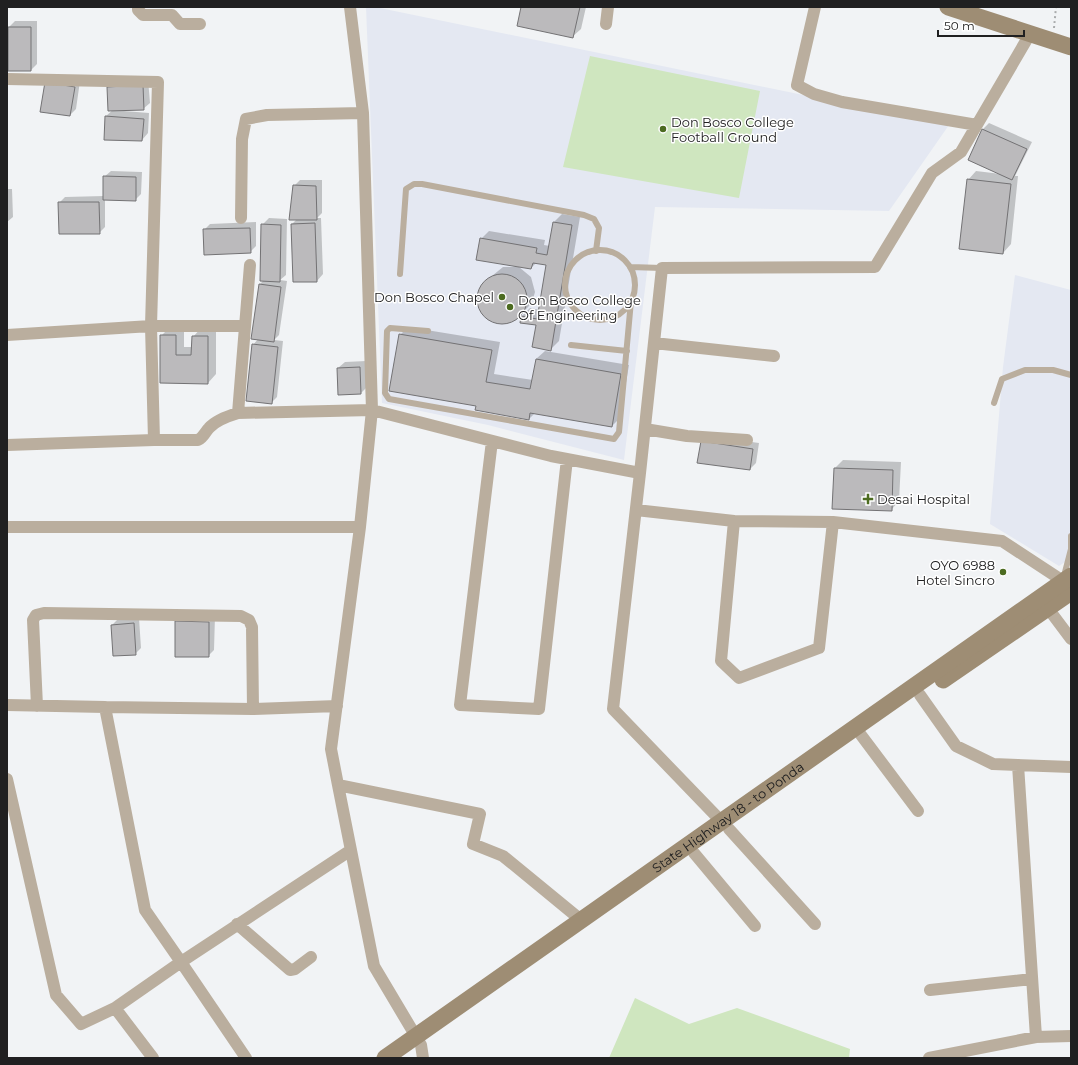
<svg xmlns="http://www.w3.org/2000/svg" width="1078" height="1065" viewBox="0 0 1078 1065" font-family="Montserrat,sans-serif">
	<rect width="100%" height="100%" fill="#f1f3f5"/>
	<!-- built -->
	<path fill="#e4e8f2" d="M 366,7 L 375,7 L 949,125 L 889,211 L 655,207 L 624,460 L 488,425 L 382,403 Z
		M 1015,275 L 1071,290 L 1071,558 L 1059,566 L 990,524 L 1003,367 Z"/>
	<!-- green -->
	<path fill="#cfe6bf" d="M 590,56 L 760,91 L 739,198 L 563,167 Z
		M 635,998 L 689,1024 L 737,1008 L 850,1049 L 849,1058 L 609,1058 Z"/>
	<!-- shadow -->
	<path fill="#0003" d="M 522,7 L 586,7 L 581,29 L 572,37 Z
		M 15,21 L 37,21 L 37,64 L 31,70 L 9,27 Z
		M 148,79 L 150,103 L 143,109 L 124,111 L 149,113 L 148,133 L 142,140 L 105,139 L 106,116 Z
		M 80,81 L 76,109 L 70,115 L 46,83 Z
		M 989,123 L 1032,142 L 1015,176 L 1018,176 L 1011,244 L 1003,253 L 968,180 L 976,171 L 1001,174 L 969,160 L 983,129 Z
		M 111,171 L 142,172 L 141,194 L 135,200 L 105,199 L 105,227 L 99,233 L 59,203 L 65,197 L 104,196 L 104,177 Z
		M 300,180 L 322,180 L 322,213 L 317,218 L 321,218 L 323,274 L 317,281 L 292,224 L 297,219 L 294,186 Z
		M 7,189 L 12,189 L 13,217 L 7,222 Z
		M 562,214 L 580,217 L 559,341 L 551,349 L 537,324 L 522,316 L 530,308 L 540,310 L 547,264 L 537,262 L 531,268 L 481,239 L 489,231 L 545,240 L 544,245 L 550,246 L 554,222 Z
		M 269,218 L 287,219 L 286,275 L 280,280 L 287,281 L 279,335 L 274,340 L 283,341 L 277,397 L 271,403 L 253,345 L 258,339 L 260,284 L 264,280 L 262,225 Z
		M 256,222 L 256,246 L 250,252 L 204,230 L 210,224 Z
		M 503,267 L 519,267 L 531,277 L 535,292 L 533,299 L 529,306 L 520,315 L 507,322 L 492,320 L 485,316 L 478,301 L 478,293 L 487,280 Z
		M 170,327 L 184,327 L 184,347 L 192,347 L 193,337 L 201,328 L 216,328 L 216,374 L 208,383 L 161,382 L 161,336 Z
		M 408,327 L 500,342 L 494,374 L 533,380 L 536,359 L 545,351 L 629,365 L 620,418 L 612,426 L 535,413 L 529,419 L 477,405 L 400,335 Z
		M 366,361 L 367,387 L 361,393 L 338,368 L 345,362 Z
		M 708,436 L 759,443 L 756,463 L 750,469 Z
		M 843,460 L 901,462 L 899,501 L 891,510 L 835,468 Z
		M 183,615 L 215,616 L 214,650 L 208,656 L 176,621 Z
		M 139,618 L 141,648 L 135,654 L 112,625 L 118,619 Z"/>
	<!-- building -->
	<path fill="#bbbabc" stroke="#737274" d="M 521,7 L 580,7 L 573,38 L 517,26 Z
		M 8,27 L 31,27 L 31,71 L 8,71 Z
		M 45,82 L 75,87 L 70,116 L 40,112 Z
		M 143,85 L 144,110 L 108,111 L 107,87 Z
		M 105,116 L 144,119 L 142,141 L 104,140 Z
		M 982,129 L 1027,149 L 1012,180 L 968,160 Z
		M 103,176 L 136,177 L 136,201 L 103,200 Z
		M 967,179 L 1011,184 L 1003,254 L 959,249 Z
		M 293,185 L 316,186 L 317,220 L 289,220 Z
		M 58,202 L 99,202 L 100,234 L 59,234 Z
		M 553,222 L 572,225 L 551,351 L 532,347 L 536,325 L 520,323 L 521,316 L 537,319 L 546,265 L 533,263 L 531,269 L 476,260 L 480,238 L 537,248 L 536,253 L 547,255 Z
		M 315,223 L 317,282 L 293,282 L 291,224 Z
		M 261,224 L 281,225 L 280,282 L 260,281 Z
		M 250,228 L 251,253 L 204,255 L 203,229 Z
		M477 299a25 25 0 1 1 50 0a25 25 0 1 1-50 0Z
		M 259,284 L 281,287 L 274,342 L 251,339 Z
		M 399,334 L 492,350 L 486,382 L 530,389 L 536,359 L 621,374 L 612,427 L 530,413 L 529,420 L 475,410 L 476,406 L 389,391 Z
		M 160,335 L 176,335 L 176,355 L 191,355 L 192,336 L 208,336 L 208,384 L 160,383 Z
		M 252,344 L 278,347 L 272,404 L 246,401 Z
		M 360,367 L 361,394 L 338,395 L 337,368 Z
		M 701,441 L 753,449 L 750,470 L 697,463 Z
		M 834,468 L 893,470 L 892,511 L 832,509 Z
		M 175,621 L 209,622 L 209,657 L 175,657 Z
		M 134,623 L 136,655 L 113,656 L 111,625 Z"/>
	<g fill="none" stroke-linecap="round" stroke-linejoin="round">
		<!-- path -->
		<path stroke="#a9abac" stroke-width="2" stroke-dasharray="2 3" stroke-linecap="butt" d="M 1054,28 L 1056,7"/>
		<!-- lane -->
		<path stroke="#baae9e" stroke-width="6" d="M565 285a35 35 0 1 1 70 0a35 35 0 1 1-70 0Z
			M 630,267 L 662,268
			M 400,274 L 406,189 L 414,184 L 422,184 L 584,215 L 594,219 L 599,228 L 596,251
			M 428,331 L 390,328 L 387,331 L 385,393 L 389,399 L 614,439 L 619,432 L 631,301
			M 571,345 L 627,351
			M 994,403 L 1002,379 L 1025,370 L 1053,370 L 1071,375
			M 1064,576 L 1071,549 L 1071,536"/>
		<!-- street -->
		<path stroke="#baae9e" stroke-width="12" d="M 138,7 L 138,10 L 143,15 L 172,15 L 180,24 L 200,24
			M 350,7 L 363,113 L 372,410 L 551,456 L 640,473 L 662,268 L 875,267 L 932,173 L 961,152 L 1030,34
			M 815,7 L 797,85 L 814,94 L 842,102 L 977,125
			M 606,24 L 608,7
			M 7,79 L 158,82 L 151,326 L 154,440 L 7,445
			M 241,218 L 242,139 L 246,119 L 267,115 L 363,113
			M 250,265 L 238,413 L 372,410 L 360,527
			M 7,335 L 151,326 L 244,326
			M 654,343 L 774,356
			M 645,429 L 687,436 L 747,440
			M 154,440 L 198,440 C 204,437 205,432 209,428 C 216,420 228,416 238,413
			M 492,441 L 460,705 L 539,709 L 567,459
			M 640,473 L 613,709 L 721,821
			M 636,510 L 734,521 L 721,661 L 739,678 L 819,648 L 833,522 L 1002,541 L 1063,581 L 1067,586
			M 734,521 L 833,522
			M 7,527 L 360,527 L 331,749 L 338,785 L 480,814 L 473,844 L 503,856 L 581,920
			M 1044,603 L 1071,639
			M 920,695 L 956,746 L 993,764 L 1071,767
			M 7,705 L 105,707 L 145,910 L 181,962 L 115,1008
			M 37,706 L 33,620 L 36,615 L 44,613 L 241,616 L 249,620 L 252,627 L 253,709
			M 105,707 L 253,709 L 337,706
			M 861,735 L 918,811
			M 1018,765 L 1036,1037 L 1071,1036
			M 7,779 L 56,995 L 81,1024 L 115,1008 L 153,1058
			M 338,785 L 374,966 L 421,1045 L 423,1058
			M 729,829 L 815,924
			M 694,853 L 755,926
			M 237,924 L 290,970 L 295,969 L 311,957
			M 930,990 L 1032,979
			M 246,1058 L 181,962 L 351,850
			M 929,1058 L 1036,1037"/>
		<!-- secondary -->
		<g stroke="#9e8d74" stroke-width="17">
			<path d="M 948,7 L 1071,47"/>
			<path d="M 943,680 L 1071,592"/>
			<path id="s1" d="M 385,1058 L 1071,576"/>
		</g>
	</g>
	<!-- markers -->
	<g fill="#4c6b20" stroke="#fff" stroke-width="1.5">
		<circle cx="663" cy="129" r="4"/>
		<circle cx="502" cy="297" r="4"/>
		<circle cx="510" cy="307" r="4"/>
		<path d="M866 493h4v4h4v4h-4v4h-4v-4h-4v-4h4z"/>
		<circle cx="1003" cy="572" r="4"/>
	</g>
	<g text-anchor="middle" stroke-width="3" stroke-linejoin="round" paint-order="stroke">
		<!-- poi labels -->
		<g font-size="13" fill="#202021" stroke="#fff" text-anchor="start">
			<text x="671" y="127">Don Bosco College<tspan x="671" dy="15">Football Ground</tspan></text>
			<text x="494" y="302" text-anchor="end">Don Bosco Chapel</text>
			<text x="518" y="305">Don Bosco College<tspan x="518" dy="15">Of Engineering</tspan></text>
			<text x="877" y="504">Desai Hospital</text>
			<text x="995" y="570" text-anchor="end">OYO 6988<tspan x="995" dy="15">Hotel Sincro</tspan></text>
		</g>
		<!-- street labels -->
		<g font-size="13" fill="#202021" stroke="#fff">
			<text dy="5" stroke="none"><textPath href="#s1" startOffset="419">State Highway 18 - to Ponda</textPath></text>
		</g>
	</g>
	<!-- border -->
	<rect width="1078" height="1065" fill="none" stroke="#202021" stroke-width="16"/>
	<!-- scale -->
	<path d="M938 30v6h86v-6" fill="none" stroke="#202021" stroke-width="2"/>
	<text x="944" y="30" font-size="12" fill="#202021" stroke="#ffffff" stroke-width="3" paint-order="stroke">50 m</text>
</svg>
